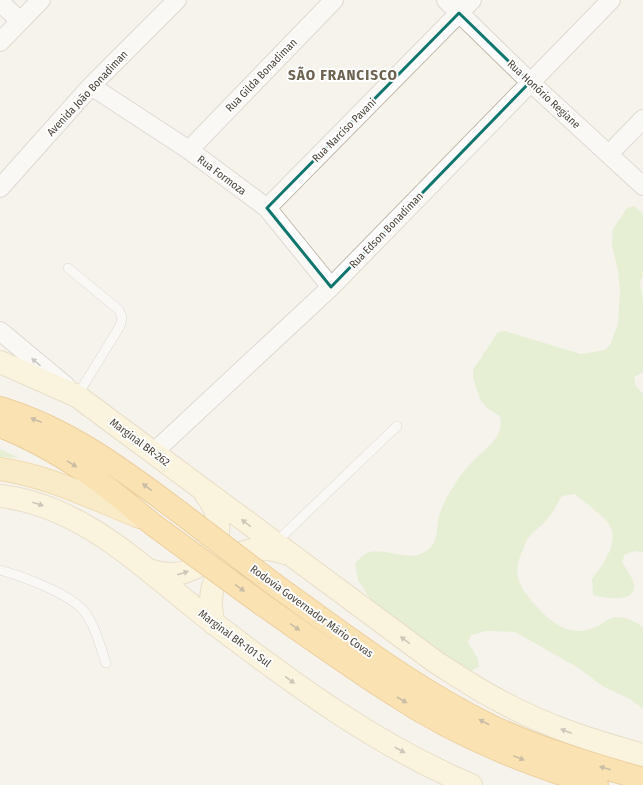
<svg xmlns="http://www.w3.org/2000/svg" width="643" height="785" viewBox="0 0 643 785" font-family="'Fira Sans Condensed',sans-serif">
	<rect width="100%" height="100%" fill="#f6f3ec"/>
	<!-- green -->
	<path fill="#d2eab5" d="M 634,206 L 643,214 L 643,272 L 640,284 L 643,303 L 643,372 L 634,377 L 636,386 L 643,394 L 643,552 L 635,551 L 625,554 L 622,562 C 626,568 632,577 634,584 C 637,604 603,598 593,595 L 592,579 C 602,566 619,544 610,526 C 605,517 583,501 575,494 L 562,496 C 557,504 552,514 546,521 C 541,527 535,530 530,536 C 526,540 524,547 522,552 C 510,578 523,591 540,610 C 549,620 564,631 579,631 C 610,630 606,603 643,627 L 643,709 L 630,699 L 604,687 L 577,667 L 515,632 L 486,631 L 471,635 L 468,642 L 478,659 L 479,667 L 471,671 L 455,664 L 374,605 L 358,580 L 355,563 C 359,560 364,553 369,552 C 385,548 407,560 420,554 C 442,545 434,531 440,513 C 443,503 449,493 455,484 C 460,476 466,468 472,462 C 485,448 505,438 500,416 L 487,408 L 481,401 L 473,378 L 473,370 L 498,332 L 505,331 L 581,354 L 605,350 L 610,345 L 618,324 L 620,291 L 618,271 L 612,245 L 613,229 L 627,208 Z
		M 0,449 L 19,458 L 0,457 Z"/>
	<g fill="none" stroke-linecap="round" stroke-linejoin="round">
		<!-- lane casing -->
		<g stroke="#c2bbae" stroke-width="10">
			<path id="lane" d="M 68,268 L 119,310 L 122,318 L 120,326 L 77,396
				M 274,544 L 397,426
				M 0,570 C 22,576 68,593 83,610 C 95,624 100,646 106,663"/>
		</g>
		<!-- street casing -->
		<g stroke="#c2bbae" stroke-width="20">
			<path id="street" d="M 446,0 L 530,82 L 643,186
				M 0,2 L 20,21
				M 0,42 L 41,0
				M 91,86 L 189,150 L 267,208 L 331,287
				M 189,150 L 334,0
				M 609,154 L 643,119
				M 0,188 L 91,86 L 177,0
				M 267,208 L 472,0
				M 0,331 L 66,386
				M 154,452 L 331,287 L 611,0"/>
		</g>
		<!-- secondary casing -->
		<g stroke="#d6c79b" stroke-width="24">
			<path id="secondary" d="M 0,362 L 77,396 L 437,663 C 458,676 478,690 500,701 C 545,726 593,741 643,755
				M 0,496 C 87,506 149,574 215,624 C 295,685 378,746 471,785
				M 149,570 C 199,589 240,537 206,495
				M 214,624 C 200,575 236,536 285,553"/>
		</g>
		<!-- primary casing -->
		<g stroke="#e6c16a" stroke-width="24">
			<path id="primary" d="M 0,469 C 49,476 94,499 140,517"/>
		</g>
		<!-- highway casing -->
		<g stroke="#e0a43c" stroke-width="24">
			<path id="highway" d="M 0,408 C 67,428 122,469 178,511
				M 0,426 C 33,439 64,457 93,477 C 118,494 139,515 163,532
				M 275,585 C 345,635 413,688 491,726 C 540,749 591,764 643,779
				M 263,605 C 306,635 349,666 393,694 C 455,735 525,764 597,785"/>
		</g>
		<!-- lane -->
		<use href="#lane" stroke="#fff" stroke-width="9"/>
		<!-- street -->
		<use href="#street" stroke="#fff" stroke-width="18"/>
		<!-- secondary -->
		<use href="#secondary" stroke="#fff3cd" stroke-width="22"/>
		<!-- primary -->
		<use href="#primary" stroke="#ffe39c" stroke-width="22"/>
		<!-- highway -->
		<use href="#highway" stroke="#ffcf6e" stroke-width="22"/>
		<!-- highway-bridge casing -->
		<g stroke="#e0a43c" stroke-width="24" stroke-linecap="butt">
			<path id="highway-bridge" d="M 178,511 L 275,585
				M 163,532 L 263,605"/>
		</g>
		<!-- highway-bridge -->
		<use href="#highway-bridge" stroke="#ffcf6e" stroke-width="22"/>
	</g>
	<!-- one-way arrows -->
	<defs><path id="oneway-solid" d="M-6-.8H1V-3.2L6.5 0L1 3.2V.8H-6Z"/></defs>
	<use fill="#9c9892" href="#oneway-solid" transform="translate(36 362) rotate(-140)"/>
	<g fill="#937c4e">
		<use href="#oneway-solid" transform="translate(36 420) rotate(-159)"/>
		<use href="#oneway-solid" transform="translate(72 464) rotate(32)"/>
		<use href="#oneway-solid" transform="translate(147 487) rotate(-143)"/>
		<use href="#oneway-solid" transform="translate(240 588) rotate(36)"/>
		<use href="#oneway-solid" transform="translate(295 627) rotate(35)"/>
		<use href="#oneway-solid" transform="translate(402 700) rotate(30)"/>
		<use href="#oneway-solid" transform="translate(484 722) rotate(-152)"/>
		<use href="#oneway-solid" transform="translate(519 758) rotate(22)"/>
		<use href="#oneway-solid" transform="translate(605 768) rotate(-164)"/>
	</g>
	<g fill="#9c937c">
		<use href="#oneway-solid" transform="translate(38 504) rotate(18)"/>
		<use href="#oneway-solid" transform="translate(246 523) rotate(-143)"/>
		<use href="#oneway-solid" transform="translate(183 573) rotate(-17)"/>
		<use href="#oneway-solid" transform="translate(405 640) rotate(-144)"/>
		<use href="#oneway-solid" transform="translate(290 680) rotate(36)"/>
		<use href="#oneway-solid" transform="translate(566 731) rotate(-159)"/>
		<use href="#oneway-solid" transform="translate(400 750) rotate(29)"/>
	</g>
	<!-- marked area -->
	<path d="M0 0H643V785H0ZM 459,13 L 530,82 L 331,287 L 267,208 Z" fill="#f6f3ec" fill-opacity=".55" fill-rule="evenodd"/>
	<path fill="none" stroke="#0f766e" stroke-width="3" stroke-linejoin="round" d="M 459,13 L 530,82 L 331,287 L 267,208 Z"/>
	<g text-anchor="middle" stroke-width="4" stroke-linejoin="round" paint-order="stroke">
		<!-- street labels -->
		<g font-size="11" fill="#4b4439" stroke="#fff">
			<text transform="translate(261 75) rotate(-46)" y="4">Rua Gilda Bonadiman</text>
			<text transform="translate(87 93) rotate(-47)" y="4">Avenida João Bonadiman</text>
			<text transform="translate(544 94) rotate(43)" y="4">Rua Honório Regiane</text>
			<text transform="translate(344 130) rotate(-45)" y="4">Rua Narciso Pavani</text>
			<text transform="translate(222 175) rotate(37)" y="4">Rua Formoza</text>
			<text transform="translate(386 230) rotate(-46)" y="4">Rua Edson Bonadiman</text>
			<text transform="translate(140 442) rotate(37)" y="4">Marginal BR-262</text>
			<text transform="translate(312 611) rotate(36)" y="4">Rodovia Governador Mário Covas</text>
			<text transform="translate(235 638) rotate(37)" y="4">Marginal BR-101 Sul</text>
		</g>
		<!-- district labels -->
		<g font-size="15" font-weight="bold" letter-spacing="1" fill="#6e6250" stroke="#fff">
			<text x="343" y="80">SÃO FRANCISCO</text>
		</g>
	</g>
</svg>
